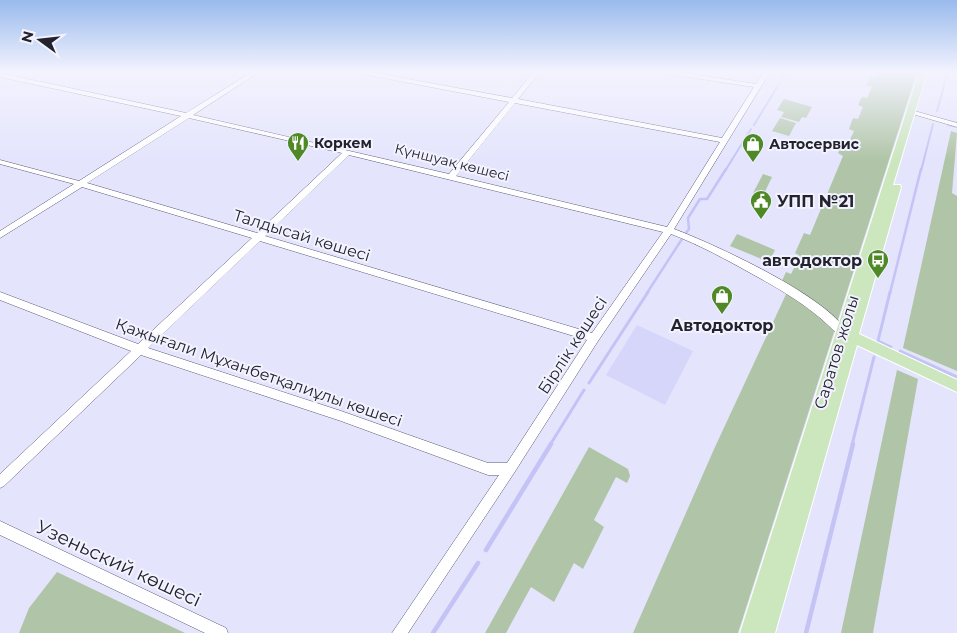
<svg xmlns="http://www.w3.org/2000/svg" width="957" height="633" viewBox="0 0 957 633" font-family="Montserrat,sans-serif">
	<rect width="100%" height="100%" fill="#e4e4fd"/>
	<!-- built -->
	<path fill="#d6d6fb" d="M 637,325 L 693,351 L 665,405 L 606,375 Z"/>
	<!-- green -->
	<path fill="#b0c5a7" d="M 877,72 L 917,72 L 738,633 L 633,633 L 715,447 L 788,290 L 780,285 L 786,272 L 791,274 L 800,256 L 795,253 L 804,233 L 810,235 L 843,156 L 838,153 L 843,143 L 848,144 L 854,131 L 849,129 L 853,118 L 858,119 L 863,107 L 858,105 L 862,97 L 867,98 L 872,87 L 866,85 L 870,76 L 875,77 Z
		M 784,99 L 812,107 L 806,118 L 802,117 L 799,122 L 781,117 L 784,112 L 777,110 Z
		M 780,118 L 796,123 L 789,136 L 772,131 Z
		M 951,131 L 957,133 L 952,193 L 957,196 L 957,371 L 903,348 Z
		M 763,174 L 772,177 L 761,200 L 751,197 Z
		M 737,234 L 775,250 L 769,262 L 730,246 Z
		M 897,370 L 918,379 L 873,633 L 841,633 Z
		M 589,447 L 628,469 L 630,476 L 627,483 L 616,477 L 594,520 L 604,527 L 583,569 L 574,563 L 554,602 L 531,587 L 506,633 L 485,633 Z
		M 57,572 L 185,633 L 19,633 L 29,608 Z"/>
	<g fill="none" stroke-linecap="round" stroke-linejoin="round">
		<!-- stream-far3 -->
		<path stroke="#c4c3f5" stroke-width="2" d="M 782,80 L 786,72
			M 937,111 L 948,72
			M 949,121 L 957,123
			M 754,125 L 779,84
			M 948,125 L 957,127
			M 725,171 L 751,129
			M 921,171 L 933,124"/>
		<!-- stream-far2 -->
		<path stroke="#c4c3f5" stroke-width="2.5" d="M 686,233 L 689,229 L 688,218 L 700,199 L 707,199 L 726,169
			M 647,293 L 682,239
			M 890,293 L 921,169"/>
		<!-- stream-far1 -->
		<path stroke="#c4c3f5" stroke-width="3" d="M 890,292 L 878,341 L 891,347
			M 900,351 L 957,377
			M 589,383 L 648,292
			M 550,445 L 584,390
			M 852,445 L 874,357"/>
		<!-- stream -->
		<path stroke="#c4c3f5" stroke-width="4.5" d="M 486,550 L 551,444
			M 433,633 L 478,563
			M 806,633 L 853,444"/>
		<!-- minor casing -->
		<g stroke="#5b5a74" stroke-width="1">
			<path id="minor" d="M 252,72 L 259,72 L 193,115 L 449,174 L 509,102 L 363,74 L 360,72 L 370,72 L 512,98 L 534,72 L 540,72 L 518,99 L 722,138 L 754,87 L 668,74 L 665,72 L 677,72 L 756,84 L 764,72 L 770,72 L 674,229 C 714,244 827,296 847,332 L 846,335 L 838,335 C 814,309 785,292 754,275 C 727,260 700,245 671,234 L 598,341 L 514,473 L 408,633 L 392,633 L 499,475 L 488,475 L 341,421 L 141,355 L 4,486 L 0,488 L 0,474 L 131,351 L 0,300 L 0,292 L 138,344 L 252,238 L 82,187 L 0,238 L 0,231 L 74,184 L 0,164 L 0,160 L 79,181 L 181,116 L 0,77 L 0,73 L 186,113 ZM 515,103 L 720,142 L 667,227 L 456,176 ZM 189,118 L 342,153 L 257,233 L 87,183 ZM 349,155 L 663,232 L 592,333 L 265,236 ZM 260,241 L 587,340 L 507,463 L 488,463 L 341,411 L 148,348 Z
				M 911,110 L 957,123 L 957,127 L 909,113 L 909,111 Z
				M 0,521 L 226,628 L 228,633 L 205,633 L 0,535 Z"/>
		</g>
		<!-- major casing -->
		<g stroke="#fff" stroke-width="2">
			<path id="major" d="M 919,72 L 927,72 L 893,185 L 900,185 L 901,187 L 859,334 L 957,380 L 957,392 L 857,345 L 775,633 L 740,633 Z"/>
		</g>
		<!-- minor -->
		<use href="#minor" fill="#fff" fill-rule="evenodd"/>
		<!-- major -->
		<use href="#major" fill="#cce6be" fill-rule="evenodd"/>
	</g>
	<!-- sky -->
	<linearGradient id="sky" x2="0" y2="1"><stop stop-color="#99baed"/><stop offset="0.45" stop-color="#f3f3fe"/><stop offset="1" stop-color="#f3f3fe" stop-opacity="0"/></linearGradient>
	<rect width="957" height="160" fill="url(#sky)"/>
	<!-- icons -->
	<defs>
		<g id="restaurant-pin" transform="scale(1.125)"><path d="M0 17L-7.5 6A9.5 9.5 0 1 1 7.5 6Z" fill="#4e8926" stroke="#f2f3ff"/><path d="M-5-6h1v4h1v-4h1v4h1v-4h1v5L-1.5 .5V6h-2V.5L-5-1ZM5-6V6H3V1.5H1.5Q1.5-4 5-6Z" fill="#fff"/></g>
		<g id="shop-pin" transform="scale(1.125)"><path d="M0 17L-7.5 6A9.5 9.5 0 1 1 7.5 6Z" fill="#4e8926" stroke="#f2f3ff"/><path d="M-5-2.5h2.3a2.7 3.5 0 0 1 5.4 0H5L5.5 6h-11ZM-1.5-2.5h3a1.5 2.3 0 0 0-3 0Z" fill="#fff"/></g>
		<g id="civic-pin" transform="scale(1.125)"><path d="M0 17L-7.5 6A9.5 9.5 0 1 1 7.5 6Z" fill="#4e8926" stroke="#f2f3ff"/><path d="M-.6-6.5H3V-4.5H.6V-3L4-1V1h2V6H-6V1h2V-1L-.6-3ZM-1.2 2.5V6h2.4V2.5Z" fill="#fff"/></g>
		<g id="bus-pin" transform="scale(1.125)"><path d="M0 17L-7.5 6A9.5 9.5 0 1 1 7.5 6Z" fill="#4e8926" stroke="#f2f3ff"/><path d="M-5-6H5V4H4V6H2V4H-2V6H-4V4H-5ZM-3.5-4V0h7V-4ZM-3.5 1.2v1.5H-2V1.2ZM2 1.2v1.5H3.5V1.2Z" fill="#fff"/></g>
	</defs>
	<g fill-rule="evenodd">
		<use href="#restaurant-pin" x="298" y="143"/>
		<use href="#shop-pin" x="753" y="144"/>
		<use href="#civic-pin" x="761" y="201"/>
		<use href="#bus-pin" x="878" y="260"/>
		<use href="#shop-pin" x="722" y="296"/>
	</g>
	<g text-anchor="middle" stroke-width="4" stroke-linejoin="round" paint-order="stroke">
		<!-- far-poi labels -->
		<g font-size="14" font-weight="bold" fill="#23232e" stroke="#f2f3ff" text-anchor="start">
			<text x="314" y="148">Коркем</text>
			<text x="769" y="149">Автосервис</text>
		</g>
		<!-- far-street labels -->
		<g font-size="14" fill="#23232e" stroke="#f2f3ff">
			<text transform="translate(452 162) rotate(14)" y="5">Күншуақ көшесі</text>
		</g>
		<!-- poi labels -->
		<g font-size="16" font-weight="bold" fill="#23232e" stroke="#f2f3ff" text-anchor="start">
			<text x="777" y="207">УПП №21</text>
			<text x="862" y="266" text-anchor="end">автодоктор</text>
			<text x="722" y="331" text-anchor="middle">Автодоктор</text>
		</g>
		<!-- street labels -->
		<g font-size="16" fill="#23232e" stroke="#f2f3ff">
			<text transform="translate(302 235) rotate(17)" y="6">Талдысай көшесі</text>
			<text transform="translate(572 345) rotate(-57)" y="6">Бірлік көшесі</text>
			<text transform="translate(836 352) rotate(-73)" y="6">Саратов жолы</text>
			<text transform="translate(259 372) rotate(19)" y="6">Қажығали Мұханбетқалиұлы көшесі</text>
		</g>
		<!-- near-street labels -->
		<g font-size="19" fill="#23232e" stroke="#f2f3ff">
			<text transform="translate(119 563) rotate(25)" y="7">Узеньский көшесі</text>
		</g>
	</g>
	<!-- north arrow -->
	<g transform="translate(40 40) rotate(285)" stroke="#f2f3ff" stroke-width="4" paint-order="stroke">
	<path d="M0-4L9 19L0 12L-9 19Z" fill="#23232e"/>
	<text y="-8" font-size="14" font-weight="bold" text-anchor="middle" fill="#23232e">N</text>
	</g>
</svg>
